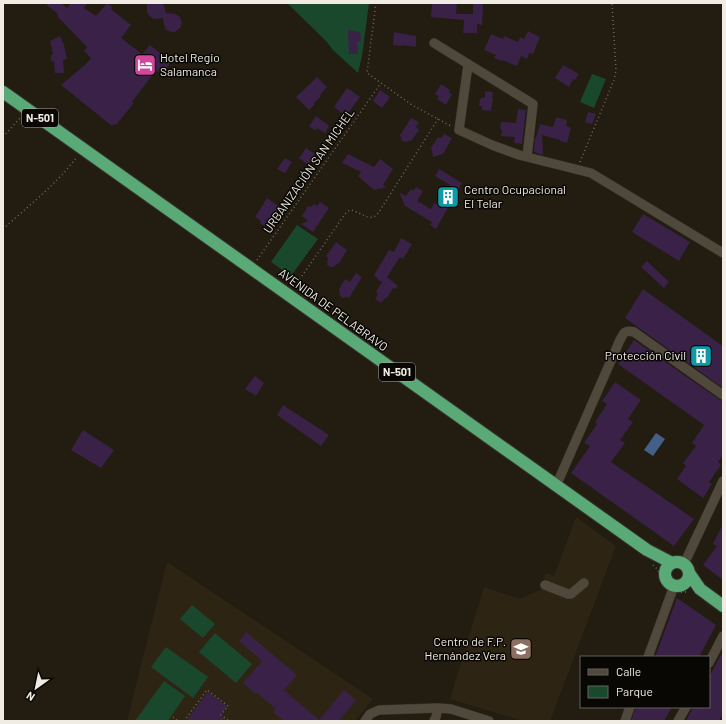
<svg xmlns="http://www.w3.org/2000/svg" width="726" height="724" viewBox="0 0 726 724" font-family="Barlow,sans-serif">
	<rect width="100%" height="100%" fill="#221c11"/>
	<!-- built -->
	<path fill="#2e2413" d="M 576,517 L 616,546 L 550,721 L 523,721 L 450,699 L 484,587 L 520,599 L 540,590 L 546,573 L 554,576 Z
		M 167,562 L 373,699 L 355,721 L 127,721 Z"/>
	<!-- green -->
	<path fill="#1a482d" d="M 287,3 L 369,3 L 362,56 L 358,73 L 333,50 L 327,42 Z
		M 592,74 L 606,79 L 594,108 L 580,102 Z
		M 297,225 L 318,239 L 291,276 L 271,262 Z
		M 192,605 L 215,624 L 203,638 L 180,619 Z
		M 215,633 L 252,664 L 236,683 L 199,652 Z
		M 166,647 L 208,677 L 193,698 L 151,667 Z
		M 164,681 L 185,696 L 168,721 L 135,721 Z"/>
	<!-- water -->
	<path fill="#456088" d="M 656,433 L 665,439 L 653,456 L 644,450 Z"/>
	<!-- building -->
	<path fill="#3a2147" d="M 44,3 L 61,3 L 67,8 L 71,3 L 88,3 L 84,8 L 96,16 L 107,3 L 112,7 L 111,9 L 131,25 L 121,38 L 142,54 L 150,45 L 171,62 L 162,74 L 156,70 L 132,102 L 134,103 L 116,125 L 114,124 L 112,126 L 61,85 L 86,64 L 91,58 L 84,51 L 87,47 L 57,16 L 58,14 Z
		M 147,3 L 162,3 L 164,6 L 166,13 L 175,14 L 180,17 L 182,23 L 180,28 L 175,32 L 172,32 L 166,30 L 164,25 L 163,18 L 155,19 L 152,18 L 148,14 L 147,11 Z
		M 432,3 L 457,3 L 456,14 L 473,14 L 473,4 L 483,4 L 482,25 L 477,24 L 477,33 L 463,33 L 464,20 L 431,17 Z
		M 348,30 L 360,32 L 361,41 L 357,42 L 358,54 L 349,54 Z
		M 528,31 L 540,37 L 533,54 L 529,53 L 527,59 L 521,56 L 517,66 L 502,60 L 501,61 L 494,58 L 496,55 L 484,50 L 491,34 L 503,39 L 504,36 L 518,42 L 520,37 L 524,39 Z
		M 394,32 L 416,36 L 416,47 L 403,45 L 403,46 L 393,45 Z
		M 60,36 L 64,45 L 67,59 L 63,60 L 64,73 L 55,73 L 54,61 L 51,62 L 51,55 L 53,54 L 50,41 Z
		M 563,65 L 579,74 L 575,80 L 573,79 L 569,87 L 555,78 Z
		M 317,77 L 327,87 L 320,95 L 321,96 L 314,103 L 315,104 L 309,110 L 296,97 Z
		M 441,84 L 450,90 L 449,93 L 452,94 L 446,105 L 437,99 L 439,96 L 435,94 Z
		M 347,88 L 360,97 L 346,116 L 334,107 Z
		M 380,90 L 390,97 L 382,108 L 373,101 Z
		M 485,91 L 493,92 L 492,99 L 493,99 L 491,111 L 482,110 L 482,106 L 479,106 L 480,99 L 481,99 L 482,97 L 485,98 Z
		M 518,109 L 526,110 L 522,144 L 514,143 L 515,137 L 501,136 L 502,129 L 500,129 L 501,122 L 516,123 Z
		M 588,112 L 596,114 L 592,124 L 585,122 Z
		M 316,116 L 329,126 L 325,133 L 317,128 L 316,131 L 309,126 Z
		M 556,117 L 567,120 L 566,126 L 571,128 L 567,143 L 560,141 L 560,140 L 542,135 L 543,155 L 534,152 L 535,138 L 536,138 L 540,124 L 553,127 Z
		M 411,118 L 419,122 L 416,127 L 419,130 L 412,140 L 405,142 L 402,141 L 401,137 L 400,135 Z
		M 444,134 L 452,138 L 443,154 L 433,157 L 431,148 L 438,137 L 441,138 Z
		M 306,148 L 315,154 L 308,165 L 299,158 Z
		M 348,154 L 374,167 L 380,159 L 393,169 L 383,185 L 387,187 L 374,190 L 358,176 L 361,172 L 342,163 Z
		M 285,158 L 292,162 L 285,173 L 277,169 Z
		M 439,169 L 462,183 L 436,229 L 430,225 L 432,222 L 405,206 L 399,192 L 406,196 L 411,189 L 413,191 L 416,187 L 423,191 L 417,201 L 431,209 L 434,203 L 438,205 L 450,185 L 435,176 Z
		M 267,198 L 281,208 L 271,226 L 269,225 L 266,227 L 260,223 L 261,221 L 255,217 Z
		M 320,202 L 329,208 L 313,232 L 301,224 L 308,221 L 302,216 L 308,206 L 311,207 L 314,204 L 317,206 Z
		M 643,214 L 690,242 L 679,261 L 632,232 Z
		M 401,238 L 412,244 L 403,259 L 400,257 L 387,277 L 398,286 L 396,289 L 393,288 L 386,299 L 385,298 L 381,303 L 375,299 L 378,294 L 376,292 L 382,282 L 378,280 L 378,279 L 374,275 L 389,250 L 394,252 Z
		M 336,242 L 347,250 L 339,263 L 333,267 L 330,267 L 327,265 L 328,258 L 326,256 Z
		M 647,261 L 669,282 L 664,288 L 641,267 Z
		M 356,273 L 362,277 L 349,298 L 347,297 L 342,298 L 340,295 L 339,289 L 345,279 L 350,282 Z
		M 643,289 L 723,346 L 723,388 L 625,318 Z
		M 634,340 L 720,400 L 723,401 L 723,455 L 718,462 L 721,465 L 709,482 L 712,484 L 703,498 L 677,479 L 686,466 L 683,463 L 696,446 L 692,443 L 704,425 L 618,364 Z
		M 255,376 L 264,383 L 256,396 L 245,389 Z
		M 615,382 L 641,400 L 628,419 L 633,422 L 620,440 L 625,443 L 611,462 L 694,519 L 674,546 L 571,473 L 590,446 L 584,443 L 597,424 L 595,422 L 607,404 L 602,401 Z
		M 283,405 L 329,435 L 321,446 L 277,415 Z
		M 83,430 L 114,450 L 101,468 L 71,450 Z
		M 723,524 L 723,580 L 703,565 L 717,546 L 713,544 Z
		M 677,598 L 716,625 L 699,657 L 655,657 Z
		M 246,632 L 297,675 L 284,690 L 319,720 L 344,690 L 356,700 L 339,721 L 284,721 L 273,712 L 276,709 L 256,692 L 255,694 L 243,683 L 262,661 L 239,641 Z
		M 723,651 L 722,715 L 719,721 L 686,721 L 693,707 L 709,707 L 709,677 Z
		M 208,692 L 227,706 L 220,716 L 228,721 L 186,721 Z
		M 636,707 L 672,707 L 664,721 L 631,721 Z"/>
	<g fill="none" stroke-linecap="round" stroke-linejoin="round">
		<!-- minor casing -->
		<g stroke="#3a352e" stroke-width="10">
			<path id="minor" d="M 434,43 L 533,104 L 527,157
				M 468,65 L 459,130 L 492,145 L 519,155 L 591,173 L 723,253
				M 556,486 L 620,340 C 624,332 625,330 634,332 L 723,395
				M 684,564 L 723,481
				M 545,585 L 568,594 L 571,594 L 584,583
				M 648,657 L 674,586
				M 709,663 L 723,636
				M 365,721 L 370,714 L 379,710 L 438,708 L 451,709 L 489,721
				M 434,721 L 436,717 L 438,708
				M 625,721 L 630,707
				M 678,721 L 686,707"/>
		</g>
		<!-- highway casing -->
		<g stroke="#3a352e" stroke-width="14">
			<path id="highway" d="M 3,92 L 647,550 L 672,563
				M665 574a12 12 0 1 1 24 0a12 12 0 1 1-24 0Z
				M 689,573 L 700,589 L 723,606"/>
		</g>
		<!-- path -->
		<path stroke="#6e695f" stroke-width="1.5" stroke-dasharray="1 3" stroke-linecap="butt" d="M 376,3 L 367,73 L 412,105 L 451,126
			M 3,137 L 21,117
			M 580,162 L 614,80 L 616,70 L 612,3
			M 3,229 C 27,207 57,184 76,158
			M 257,260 L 381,83
			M 295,286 L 345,214 L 350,210 C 360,211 368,222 377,215 L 438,119
			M 653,565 L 658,570 L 662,582 L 665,586
			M 681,592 L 689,592
			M 173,717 L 178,721
			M 184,721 L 207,690 L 228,706 L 221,715 L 229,721"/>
		<!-- minor -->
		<use href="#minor" stroke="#4f483b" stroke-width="9"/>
		<!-- highway -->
		<use href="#highway" stroke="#5aaa77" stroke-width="12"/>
	</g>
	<!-- icons -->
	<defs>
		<g id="hotel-square" transform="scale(1.15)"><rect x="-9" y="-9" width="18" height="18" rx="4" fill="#d1479c" stroke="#090704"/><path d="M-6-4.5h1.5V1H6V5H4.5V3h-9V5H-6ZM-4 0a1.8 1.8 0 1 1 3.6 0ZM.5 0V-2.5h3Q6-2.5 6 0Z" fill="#fff"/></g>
		<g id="building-square" transform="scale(1.15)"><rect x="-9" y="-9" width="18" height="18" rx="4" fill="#0f9aa8" stroke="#090704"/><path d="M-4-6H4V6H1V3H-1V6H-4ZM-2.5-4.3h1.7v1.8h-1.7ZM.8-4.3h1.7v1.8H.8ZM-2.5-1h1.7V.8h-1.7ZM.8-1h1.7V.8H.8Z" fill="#fff"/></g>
		<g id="school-square" transform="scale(1.15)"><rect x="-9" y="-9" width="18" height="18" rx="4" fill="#8d6e63" stroke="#090704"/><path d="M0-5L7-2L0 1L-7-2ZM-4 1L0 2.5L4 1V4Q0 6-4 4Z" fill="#fff"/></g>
	</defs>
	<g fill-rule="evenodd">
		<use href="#hotel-square" x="145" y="65"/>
		<use href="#building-square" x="448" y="197"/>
		<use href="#building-square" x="701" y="356"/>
		<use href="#school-square" x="521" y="649"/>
	</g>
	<g text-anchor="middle" stroke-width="3" stroke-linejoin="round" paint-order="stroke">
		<!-- shield labels -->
		<g fill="#090704" stroke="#aba7a1" stroke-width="1">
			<rect x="22" y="109" width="36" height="18" rx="3"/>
			<rect x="379" y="363" width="36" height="18" rx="3"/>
		</g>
		<g font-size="11" font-weight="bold" fill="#f0ece4">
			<text x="40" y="122">N-501</text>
			<text x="397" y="376">N-501</text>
		</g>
		<!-- poi labels -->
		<g font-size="12" fill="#f0ece4" stroke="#090704" text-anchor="start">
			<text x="160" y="62">Hotel Regio<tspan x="160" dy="14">Salamanca</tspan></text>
			<text x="464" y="194">Centro Ocupacional<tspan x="464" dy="14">El Telar</tspan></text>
			<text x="686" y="360" text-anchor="end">Protección Civil</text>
			<text x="506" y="646" text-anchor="end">Centro de F.P.<tspan x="506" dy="14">Hernández Vera</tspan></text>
		</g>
		<!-- street labels -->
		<g font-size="12" fill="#f0ece4" stroke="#090704">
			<text transform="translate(309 171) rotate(-55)" y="4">URBANIZACIÓN SAN MICHEL</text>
			<text transform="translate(333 310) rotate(36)" y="4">AVENIDA DE PELABRAVO</text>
		</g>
	</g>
	<!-- border -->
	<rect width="726" height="724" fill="none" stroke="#f0ece4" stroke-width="8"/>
	<!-- legend -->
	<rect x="580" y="656" width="130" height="52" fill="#090704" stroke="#65635e"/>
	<rect x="588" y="669" width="20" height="6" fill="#4f483b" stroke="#65635e"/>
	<text x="616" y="676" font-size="12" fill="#f0ece4">Calle</text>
	<rect x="588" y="686" width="20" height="12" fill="#1a482d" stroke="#65635e"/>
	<text x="616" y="696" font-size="12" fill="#f0ece4">Parque</text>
	<!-- north arrow -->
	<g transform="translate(36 688) rotate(213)" stroke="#090704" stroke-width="3" paint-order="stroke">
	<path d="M0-3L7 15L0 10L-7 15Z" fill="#f0ece4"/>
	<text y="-6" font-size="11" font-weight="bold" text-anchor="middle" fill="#f0ece4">N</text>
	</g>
</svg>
